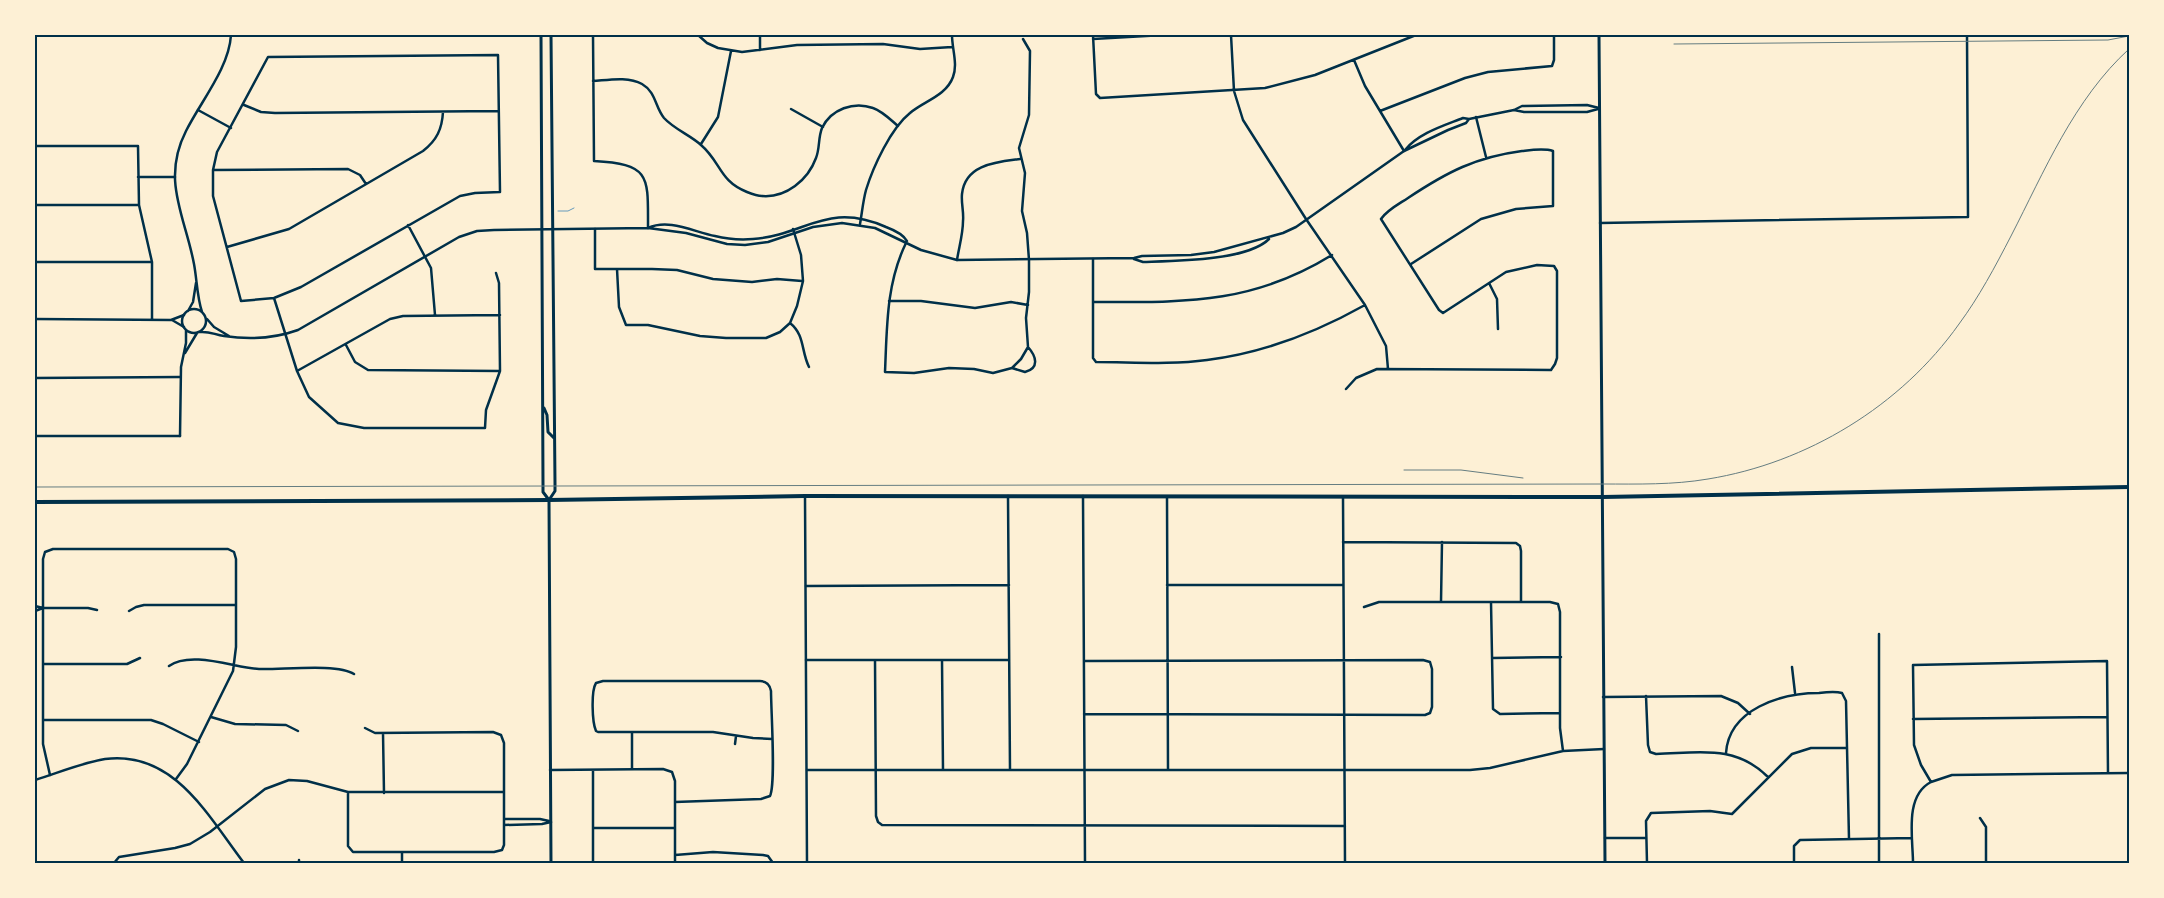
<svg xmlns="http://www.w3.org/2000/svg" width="2164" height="898" viewBox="0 0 2164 898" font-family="'Noto Serif',serif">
	<rect width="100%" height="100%" fill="#fdf0d5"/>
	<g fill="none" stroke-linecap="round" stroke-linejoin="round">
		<!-- stream -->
		<path stroke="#669bbc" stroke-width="1" d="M 558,211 L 568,211 L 574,208"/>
		<!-- minor -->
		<path stroke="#003049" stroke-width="2.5" d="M 593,35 L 594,161 C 651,164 648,176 648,228
			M 698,35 L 707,43 L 718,48 L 742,52 L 797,45 L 883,44 L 920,49 L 952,47
			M 760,35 L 760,50
			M 1093,35 L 1096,94 L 1100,98 L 1265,88 L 1315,75 L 1416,35
			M 1231,35 L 1234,91 L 1243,120 L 1306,219 L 1365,305 L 1386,346 L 1388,369
			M 1093,39 L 1164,35
			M 498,55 L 500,192 L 475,193 L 460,196 L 301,287 L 274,298 L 241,301 L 213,196 L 213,170 L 217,152 L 268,57 Z
			M 1354,60 L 1365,86 L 1404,151
			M 593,81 C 608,80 628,76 642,84 C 656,92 655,107 664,118 C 674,129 690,135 701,145 C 721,162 719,181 747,192 C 752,194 757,196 762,196 C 786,198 808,180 816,158 C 820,148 818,138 822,128 C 831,109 854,101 873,108 C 882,111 891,120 898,126
			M 244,105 L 261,112 L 275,113 L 498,111
			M 791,109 L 823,127
			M 198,110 L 231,128
			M 1380,111 L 1465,78 L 1488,72 L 1552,66 L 1554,60 L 1554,35
			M 1476,117 L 1486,157
			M 701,144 L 718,117 L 731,51
			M 35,146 L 138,146 L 139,205 L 152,262 L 152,320
			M 213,170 L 348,169 L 360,175 L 366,184
			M 138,177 L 175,177
			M 35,205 L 138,205
			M 1600,223 L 1968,217 L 1967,35
			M 860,224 C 862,213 863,201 866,190 C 873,167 891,128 910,113 C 924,101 946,96 953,77 C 958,64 952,49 952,35
			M 408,225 L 431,268 L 435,315
			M 595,229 L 595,269 L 652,269 L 677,270 L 713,279 L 752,282 L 777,279 L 802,281
			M 906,243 C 886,284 887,328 885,372 L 914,373 L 949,368 L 974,369 L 993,373 L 1012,368 L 1021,359 L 1028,347 L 1026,318 L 1029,292 L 1029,260 L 1027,233 L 1022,211 L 1025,173 L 1019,148 L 1029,115 L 1030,51 L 1023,39
			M 227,247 L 289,229 L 423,151 C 437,140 442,129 443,112
			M 1093,259 L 1093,358 L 1096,362 C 1132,362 1171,365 1207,360 C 1264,353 1315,333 1365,305
			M 957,260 C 959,247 963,234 963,221 C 964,212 961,203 962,194 C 965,164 997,162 1020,159
			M 35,262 L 152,262
			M 617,269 L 619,307 L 626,325 L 648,325 L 700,336 L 726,338 L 766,338 L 780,332 L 790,323 L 797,306 L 803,281 L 801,255 L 793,229
			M 1489,283 L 1497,299 L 1498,329
			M 274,298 L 297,371 L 309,397 L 338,423 L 364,428 L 485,428 L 486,410 L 500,371 L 499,283 L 496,273
			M 889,301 L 921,301 L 975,308 L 1011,302 L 1028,305
			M 1093,302 C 1184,302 1251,305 1332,255
			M 35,319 L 171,320 L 184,315
			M 172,320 L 184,327
			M 790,323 C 805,335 801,351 809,367
			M 346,345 L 355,362 L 368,370 L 500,371
			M 1012,368 L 1025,372 C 1040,368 1036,356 1028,347
			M 297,371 L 390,319 L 403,316 L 500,315
			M 35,378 L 180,377
			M 1346,389 L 1356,378 L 1377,369 L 1551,370 L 1555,364 L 1557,358 L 1557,271 L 1554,266 L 1537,265 L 1506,272 L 1443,313 L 1439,310 L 1381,219 C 1387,210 1399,204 1408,198 C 1447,172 1476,157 1522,151 C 1531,150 1544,148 1553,151 L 1553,206 L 1516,209 L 1481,219 L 1411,264
			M 35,436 L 180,436
			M 1008,496 L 1010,770
			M 1083,496 L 1085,863
			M 1167,497 L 1168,770
			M 1343,497 L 1345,863
			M 1343,542 L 1516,543 L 1520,546 L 1521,551 L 1521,602
			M 1167,585 L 1343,585
			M 806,586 L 1009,585
			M 1441,602 L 1442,542
			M 1491,602 L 1493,709 L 1500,714 L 1560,713
			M 35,606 L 43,608 L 88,608 L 97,610
			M 1364,607 L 1379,602 L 1550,602 L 1558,604 L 1560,612 L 1560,728 L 1563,751
			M 35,611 L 43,608
			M 129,611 L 136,607 L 144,605 L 236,605
			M 1879,634 L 1879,863
			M 1492,658 L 1561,657
			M 806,660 L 1009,660
			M 875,660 L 876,816 L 878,822 L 882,825 L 1345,826
			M 942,660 L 943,770
			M 1084,661 L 1423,660 L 1430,662 L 1432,669 L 1432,707 L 1430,713 L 1425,715 L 1084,714
			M 43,664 L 127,664 L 140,658
			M 169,666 C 191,650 236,668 259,669 C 281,670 338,663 354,674
			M 1792,667 L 1795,693
			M 1646,696 L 1648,745 L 1650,752 L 1656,754 C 1699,753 1735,744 1768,777
			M 1603,697 L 1721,696 L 1738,703 L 1750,714
			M 211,717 L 235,724 L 286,725 L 298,731
			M 1913,719 L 2107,717
			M 43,720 L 151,720 L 163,724 L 199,742
			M 383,733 L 384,793
			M 632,733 L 632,769
			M 735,744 L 736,736
			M 1726,753 C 1729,709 1781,693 1819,693 C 1827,692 1835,691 1842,693 L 1846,701 L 1849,839
			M 550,770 L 663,769 L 672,772 L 675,781 L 675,863
			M 593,770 L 593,863
			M 807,770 L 1470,770 L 1490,768 L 1563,751 L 1604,749
			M 50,775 L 43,744 L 43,559 L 45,552 L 53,549 L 228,549 L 234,552 L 236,559 L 236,647 L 233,671 L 187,764 L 176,779
			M 1931,782 L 1952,775 L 2129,773
			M 348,792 L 348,846 L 353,852 L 494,852 L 502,850 L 504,845 L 504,743 L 501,735 L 493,732 L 375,733 L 365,728
			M 675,802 L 761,799 L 770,796 C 776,784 771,710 771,691 C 770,685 766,681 760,681 L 603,681 L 596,683 C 591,691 592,722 596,731 L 598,732 L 713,732 L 753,738 L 772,739
			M 1980,818 L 1986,827 L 1986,863
			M 504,819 L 540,819 L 549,821
			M 504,825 L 542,824 L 551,822
			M 593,828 L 675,828
			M 1605,838 L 1646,838
			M 402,853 L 402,863
			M 675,855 L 713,852 L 763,855 L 768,856 L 773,863
			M 299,860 L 299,863
			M 114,863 L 119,857 L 175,848 L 190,844 L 210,832 L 265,789 L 289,780 L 307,781 L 348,792 L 504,792
			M 1647,863 L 1646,821 L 1651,813 L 1710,811 L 1732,814 L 1792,754 L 1811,748 L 1847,748
			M 1794,863 L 1794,846 L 1800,840 L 1912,838
			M 1913,863 C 1913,838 1904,796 1931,782 L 1921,765 L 1914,745 L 1913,665 L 2107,661 L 2108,773"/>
		<!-- tertiary -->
		<path stroke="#003049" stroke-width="2.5" d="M 1514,110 L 1524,112 L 1587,112 L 1598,109
			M 1405,150 C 1419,133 1443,126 1463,118 L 1469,119 L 1514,110 L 1522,106 L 1587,105 L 1599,108
			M 648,228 C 669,218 694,232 715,236 C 727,239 740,240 753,239 C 806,235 827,201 886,227 C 894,230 903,234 907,241
			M 1134,259 L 1143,262 C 1173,261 1247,261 1269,239
			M182 321a12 12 0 1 1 24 0a12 12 0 1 1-24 0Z
			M 188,311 L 193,302 L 196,283
			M 202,312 C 197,297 197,280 194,264 C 185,216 161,180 186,131 C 201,101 229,68 231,35
			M 207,319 L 214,327 L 229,336
			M 200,332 C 210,331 215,335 224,336 C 250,340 273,339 298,330 L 459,237 L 477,231 L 494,230 L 648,228 L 686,233 L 727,244 L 745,245 L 768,242 L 813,227 L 842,223 L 875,228 L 921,250 L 957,260 L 1134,258 L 1142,256 L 1191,255 L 1214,252 L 1283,233 L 1296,227 L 1404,151 L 1448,130 L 1466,123 L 1469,119
			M 185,353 L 197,333
			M 180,436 L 181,367 L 186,343 L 186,330
			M 805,496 L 807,863
			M 35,780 C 58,773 81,763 105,759 C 174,750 208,816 244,863"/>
		<!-- secondary -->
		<path stroke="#003049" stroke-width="3" d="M 541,35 L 543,483 L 543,492 L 549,500
			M 551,35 L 555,483 L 555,491 L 549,500 L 551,863
			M 1599,35 L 1605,863
			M 544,408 L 547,415 L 548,432 L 554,438"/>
		<!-- primary -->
		<path stroke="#003049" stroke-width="4" d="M 35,502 L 549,500 L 805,496 L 1603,497 L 2129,487"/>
		<!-- rail -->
		<path stroke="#657d81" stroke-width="1" d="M 1674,44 L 2108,40 L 2129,36
			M 1404,470 L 1461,470 L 1523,478
			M 35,487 L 1602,484 C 1638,484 1673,485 1708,479 C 1807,463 1901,406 1959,324 C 1979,297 1995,267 2011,236 C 2044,172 2074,99 2129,49"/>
	</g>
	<!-- border -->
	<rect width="2164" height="898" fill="none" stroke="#fdf0d5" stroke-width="72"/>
	<rect x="36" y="36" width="2092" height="826" fill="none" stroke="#003049" stroke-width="2"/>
</svg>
